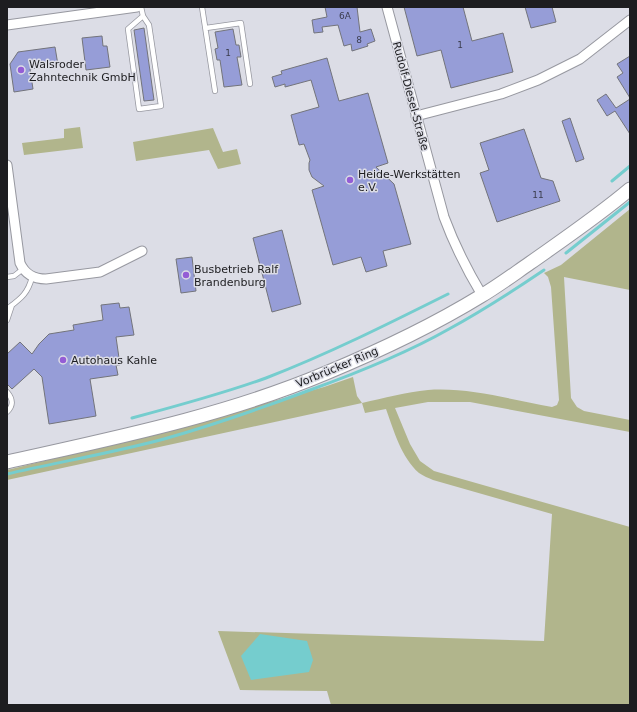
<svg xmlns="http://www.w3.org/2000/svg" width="637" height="712" viewBox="0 0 637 712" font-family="'DejaVu Sans',sans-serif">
	<rect width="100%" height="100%" fill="#dcdde6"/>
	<!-- green -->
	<path fill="#b1b58c" d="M 80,127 L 83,148 L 24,155 L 22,143 L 64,138 L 64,129 Z
		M 213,128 L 223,152 L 237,149 L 241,164 L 218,169 L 209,150 L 136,161 L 133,142 Z
		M 630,209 L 630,290 L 564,277 L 571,398 L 577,407 L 584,411 L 630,420 L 630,432 L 470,402 L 428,402 L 395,408 L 410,444 L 420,461 L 434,471 L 630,527 L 630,705 L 331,705 L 327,691 L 240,690 L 218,631 L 544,641 L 552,514 L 433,480 C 429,478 423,476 419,473 C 401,457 394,431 386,409 L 365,413 L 362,403 L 7,480 L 7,470 L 138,438 L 324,387 L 353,377 L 357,396 L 362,403 C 384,398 406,392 428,390 C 469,387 512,400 552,407 L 557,405 L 559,400 L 551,287 L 548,277 L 544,273 L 561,265 Z"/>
	<!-- water -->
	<path fill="#75cdce" d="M 260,634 L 307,641 L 313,660 L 309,672 L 251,680 L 241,656 Z"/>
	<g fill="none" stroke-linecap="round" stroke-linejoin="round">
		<!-- stream -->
		<path stroke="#75cdce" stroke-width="3" d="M 612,181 L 630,166
			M 566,253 L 630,202
			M 132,418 C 177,406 222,394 266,378 C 328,354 388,324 448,294
			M 7,474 C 59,462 112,453 164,439 C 213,425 262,408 310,390 C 357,373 405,354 449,329 C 482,311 513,291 544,270"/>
	</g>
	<!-- building -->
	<path fill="#969dd7" stroke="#73747b" d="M 325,7 L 357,7 L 360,32 L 371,29 L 375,41 L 367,44 L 368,46 L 352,51 L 351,44 L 344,46 L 338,25 L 322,27 L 323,32 L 314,33 L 312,20 L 327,17 Z
		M 404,7 L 463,7 L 472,41 L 503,33 L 513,72 L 451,88 L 441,50 L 417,56 Z
		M 525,7 L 552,7 L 556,22 L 531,28 Z
		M 144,28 L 154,100 L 144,101 L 134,30 Z
		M 233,29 L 236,45 L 239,45 L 241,57 L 237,57 L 242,85 L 224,87 L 220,60 L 217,60 L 215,49 L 218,48 L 215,32 Z
		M 102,36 L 103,46 L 107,46 L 110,67 L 86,70 L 82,38 Z
		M 55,47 L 58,65 L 30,69 L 33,89 L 14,92 L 10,64 L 18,52 Z
		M 630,56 L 630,98 L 617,77 L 623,73 L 617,64 Z
		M 327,58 L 339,101 L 368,93 L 388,163 L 376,167 L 394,184 L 411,244 L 383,251 L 387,266 L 366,272 L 361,257 L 333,265 L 312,190 L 324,186 L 312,177 L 309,170 L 309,163 L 310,160 L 304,144 L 299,145 L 291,115 L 319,107 L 311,80 L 285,87 L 285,84 L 275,87 L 272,77 L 282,74 L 281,71 Z
		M 606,94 L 616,108 L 630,99 L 630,134 L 615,111 L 607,116 L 597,100 Z
		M 570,118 L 584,159 L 576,162 L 562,121 Z
		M 524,129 L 541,178 L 553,181 L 560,201 L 497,222 L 480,173 L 489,170 L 480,143 Z
		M 282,230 L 301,304 L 272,312 L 253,238 Z
		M 192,257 L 196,291 L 181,293 L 176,259 Z
		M 119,303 L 120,308 L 129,307 L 134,335 L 116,337 L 120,365 L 116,365 L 118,375 L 90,379 L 96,416 L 49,424 L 42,377 L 34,369 L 12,389 L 7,384 L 7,354 L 20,342 L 32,354 L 39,344 L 49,334 L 74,330 L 73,325 L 103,320 L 101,305 Z"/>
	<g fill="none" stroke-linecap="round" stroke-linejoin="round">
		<!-- lane casing -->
		<g stroke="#9798a0" stroke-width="6">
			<path id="lane" d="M 141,7 L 143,16 L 149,25 L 161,106 L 139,109 L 128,29 L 143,16
				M 202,7 L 215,91
				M 206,28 L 241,23 L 250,84
				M 7,277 L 14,276 L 23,269
				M 7,309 C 20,299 28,294 32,277
				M 7,320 L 12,305
				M 7,392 C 13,399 14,405 7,412"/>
		</g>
		<!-- street casing -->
		<g stroke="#9798a0" stroke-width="11">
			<path id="street" d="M 387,7 L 444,217 C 454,244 467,270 482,295
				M 7,25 L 137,7
				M 416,116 L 501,94 L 538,80 L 580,59 L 630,20
				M 7,165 L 20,263 C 25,274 33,279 46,279 L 100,272 L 142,251"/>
		</g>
		<!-- secondary casing -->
		<g stroke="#9798a0" stroke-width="15">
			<path id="secondary" d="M 7,462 C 114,438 224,416 326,373 C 379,351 432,326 481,296 C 498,286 514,274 530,263 C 564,239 598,216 630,189"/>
		</g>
		<!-- lane -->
		<use href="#lane" stroke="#fff" stroke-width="4.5"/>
		<!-- street -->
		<use href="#street" stroke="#fff" stroke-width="9"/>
		<!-- secondary -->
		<use href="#secondary" stroke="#fff" stroke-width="13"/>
	</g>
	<!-- markers -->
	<g fill="#945dd5" stroke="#dcdde6" stroke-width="1.5">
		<circle cx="21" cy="70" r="4"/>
		<circle cx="350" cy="180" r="4"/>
		<circle cx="186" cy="275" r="4"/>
		<circle cx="63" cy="360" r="4"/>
	</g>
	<g text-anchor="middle" stroke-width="3" stroke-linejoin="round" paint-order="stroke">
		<!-- number labels -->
		<g font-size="9" fill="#3b3d4e">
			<text x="345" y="19">6A</text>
			<text x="359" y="43">8</text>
			<text x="460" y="48">1</text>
			<text x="228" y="56">1</text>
			<text x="538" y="198">11</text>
		</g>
		<!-- poi labels -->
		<g font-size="11" fill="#1d1d20" stroke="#dcdde6" text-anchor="start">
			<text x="29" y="68">Walsroder<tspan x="29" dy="13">Zahntechnik GmbH</tspan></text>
			<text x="358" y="178">Heide-Werkstätten<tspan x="358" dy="13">e.V.</tspan></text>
			<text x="194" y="273">Busbetrieb Ralf<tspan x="194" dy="13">Brandenburg</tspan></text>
			<text x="71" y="364">Autohaus Kahle</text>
		</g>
		<!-- street labels -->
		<g font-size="11" fill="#1d1d20" stroke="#dcdde6">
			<text transform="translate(411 96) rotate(75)" y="4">Rudolf-Diesel-Straße</text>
			<text transform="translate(337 367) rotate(-23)" y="4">Vorbrücker Ring</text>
		</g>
	</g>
	<!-- border -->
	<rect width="637" height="712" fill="none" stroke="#1d1d20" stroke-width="16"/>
</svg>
